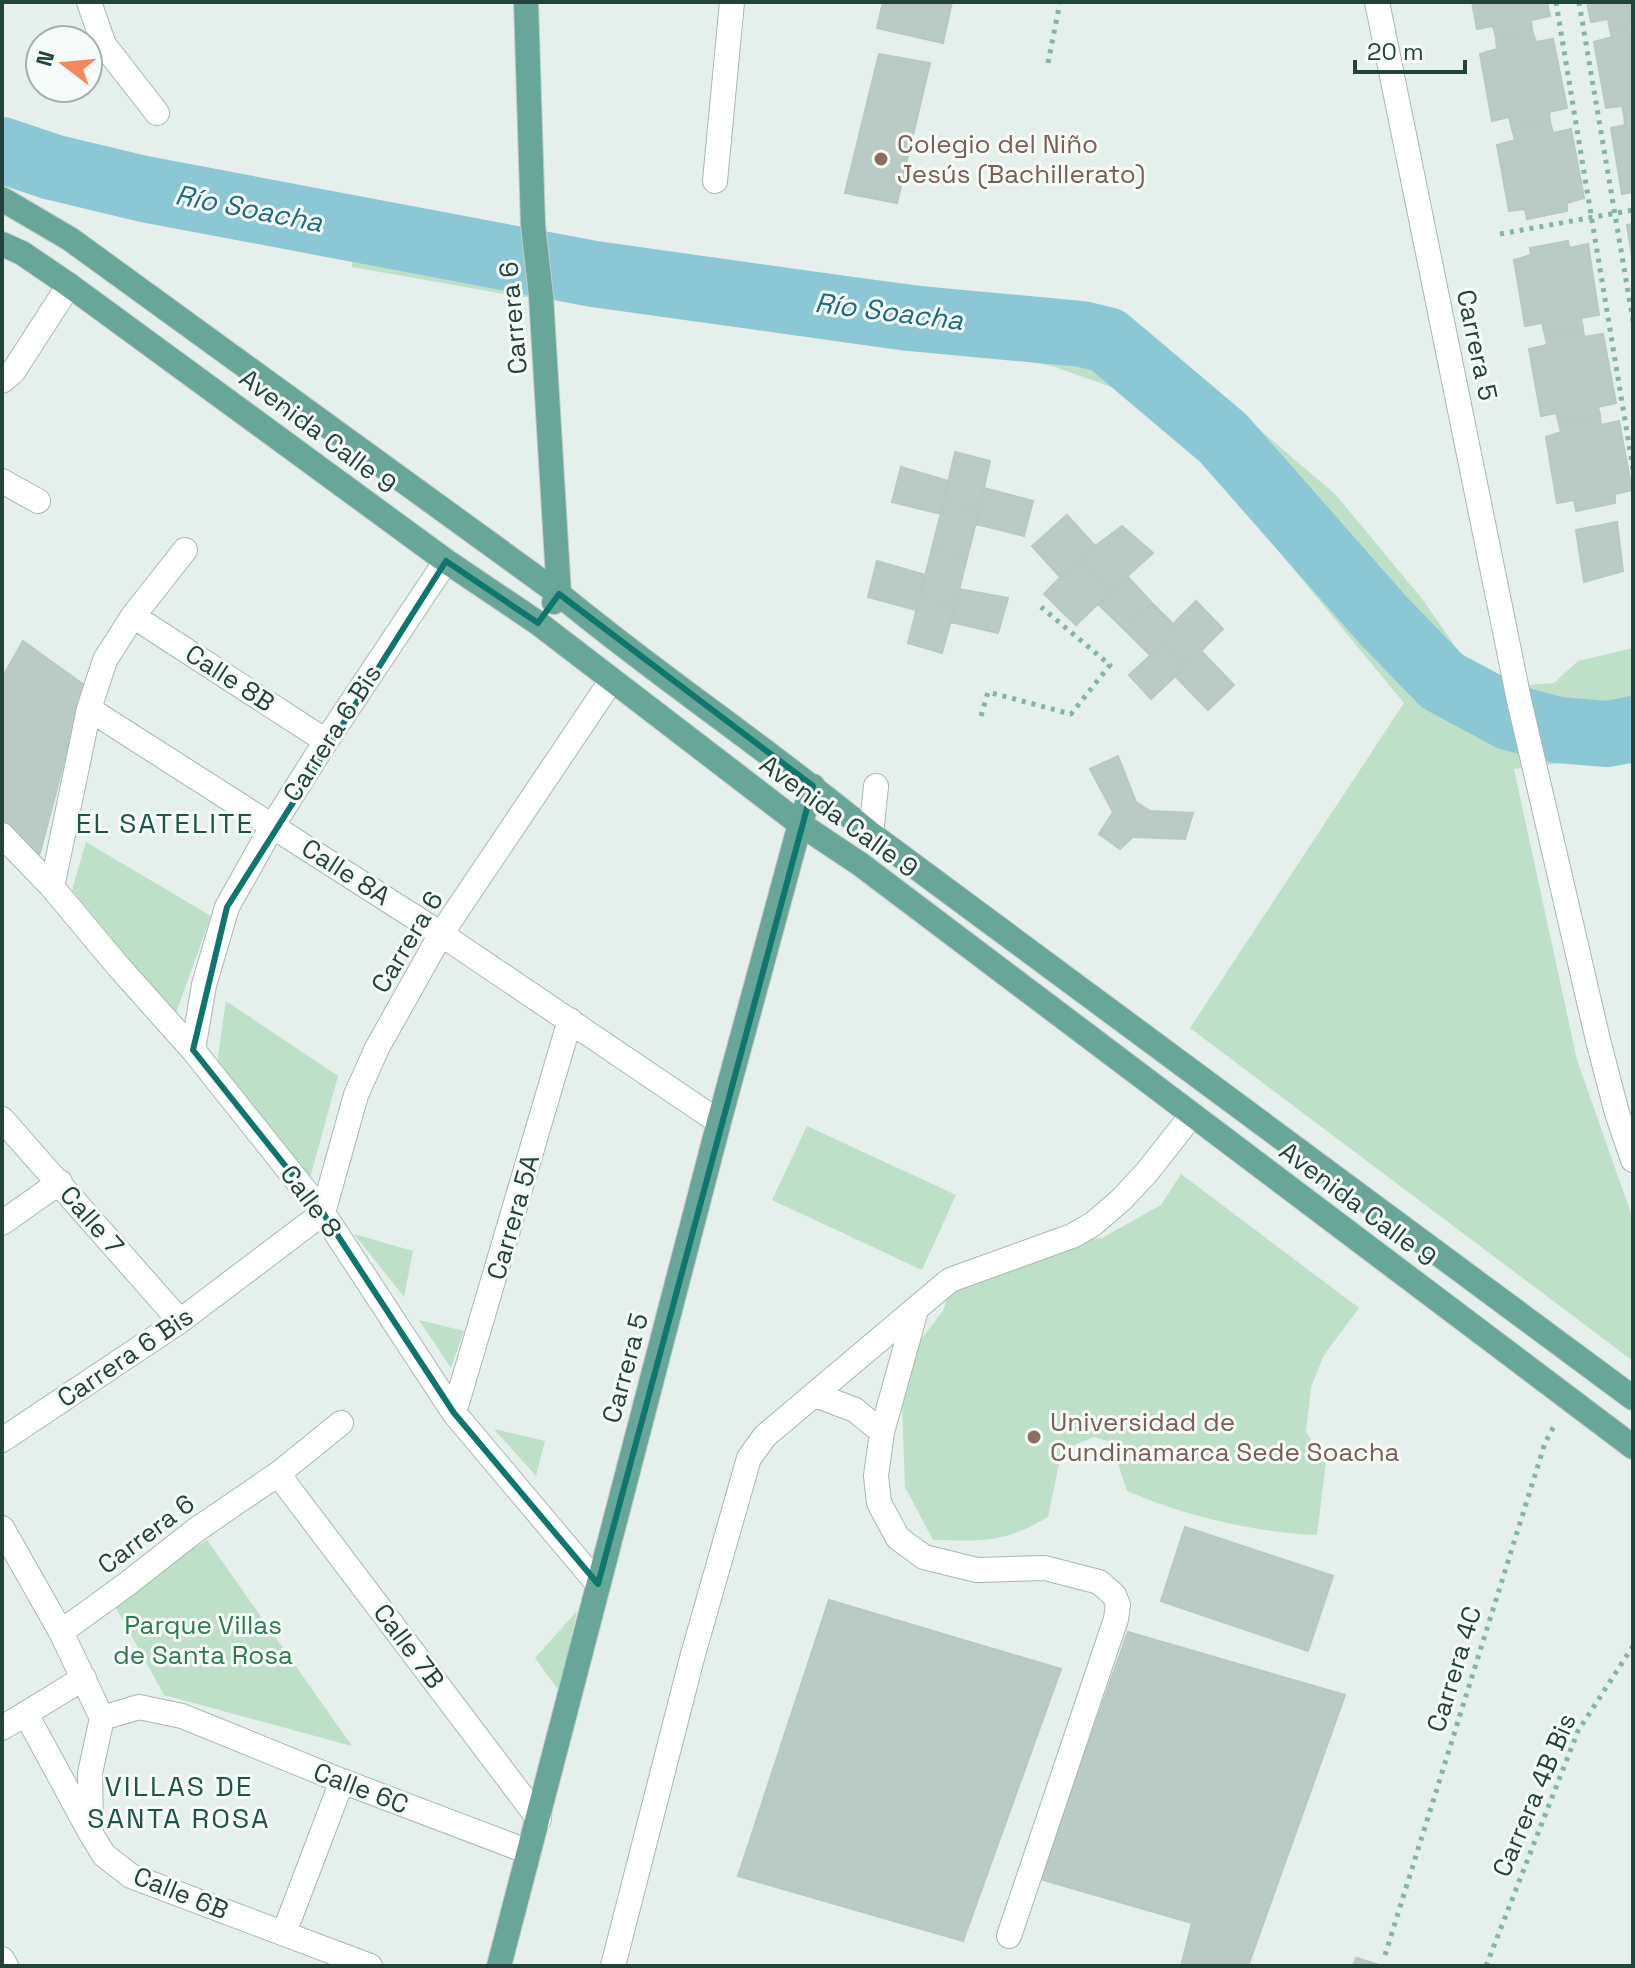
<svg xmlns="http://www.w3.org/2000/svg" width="1635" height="1968" viewBox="0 0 1635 1968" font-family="'Space Grotesk',sans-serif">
	<rect width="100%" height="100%" fill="#e5efeb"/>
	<!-- green -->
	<path fill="#bee0c9" d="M 2,135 L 114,165 L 405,222 L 1037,300 L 1103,318 L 1161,345 L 1336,495 L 1423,600 L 1466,662 L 1515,686 L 1554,683 L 1578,661 L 1633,648 L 1633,754 L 1514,769 L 1577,1060 L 1633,1219 L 1633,1361 L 1190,1028 L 1404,703 L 1196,451 L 1134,395 L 1055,367 L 917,338 L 640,296 L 521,297 L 352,267 L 352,244 L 102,208 L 2,175 Z
		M 86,842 L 211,916 L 175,1016 L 72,890 Z
		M 226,1001 L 338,1076 L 310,1178 L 217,1063 Z
		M 807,1126 L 956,1195 L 922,1270 L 772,1200 Z
		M 1181,1174 L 1359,1308 L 1324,1355 L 1311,1387 L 1306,1432 L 1326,1462 L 1317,1535 C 1252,1532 1186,1516 1127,1491 L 1111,1442 L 1094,1437 L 1062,1450 L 1048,1517 C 1004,1543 983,1541 933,1540 L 905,1487 L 902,1404 L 911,1352 L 943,1311 L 953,1283 L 1075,1239 L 1102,1238 L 1161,1205 Z
		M 354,1234 L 413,1251 L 404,1297 Z
		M 419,1320 L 464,1331 L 451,1368 Z
		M 494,1429 L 545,1441 L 536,1476 Z
		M 207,1540 L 352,1746 L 164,1695 L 116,1608 L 139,1583 Z
		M 577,1611 L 560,1692 L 535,1658 Z"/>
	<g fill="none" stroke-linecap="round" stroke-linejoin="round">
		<!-- river -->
		<path stroke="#8cc7d5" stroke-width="66" d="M 2,150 L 52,167 L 144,189 L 594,274 L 909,318 L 1082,334 L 1107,340 L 1223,438 L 1384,621 L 1442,681 L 1509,717 L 1558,730 L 1608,734 L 1633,729"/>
	</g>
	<!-- building -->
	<path fill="#bacac4" stroke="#b7c9c2" stroke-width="2" d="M 883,2 L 952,2 L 943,43 L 877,28 Z
		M 1472,2 L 1547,2 L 1550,16 L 1531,20 L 1532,30 L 1496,38 L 1493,26 L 1477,29 Z
		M 1587,2 L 1633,2 L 1633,26 L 1610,30 L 1608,19 L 1591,22 Z
		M 1633,26 L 1633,114 L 1624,116 L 1622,106 L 1606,108 L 1594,42 L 1612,37 L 1610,30 Z
		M 1532,30 L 1536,42 L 1553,39 L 1567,108 L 1549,112 L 1550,122 L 1512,129 L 1509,117 L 1492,121 L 1480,54 L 1497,49 L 1496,38 Z
		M 879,54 L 930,63 L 897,203 L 845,193 Z
		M 1633,114 L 1633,192 L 1622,194 L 1611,128 L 1625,125 L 1624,116 Z
		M 1550,122 L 1553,133 L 1571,129 L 1584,198 L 1567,203 L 1567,211 L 1527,219 L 1525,209 L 1509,211 L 1497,145 L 1515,140 L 1512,129 Z
		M 1633,224 L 1633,263 L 1627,225 Z
		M 1568,241 L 1569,248 L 1588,244 L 1599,315 L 1581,318 L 1583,329 L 1545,335 L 1542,323 L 1525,326 L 1514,260 L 1531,255 L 1530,248 Z
		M 1583,329 L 1584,337 L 1603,334 L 1616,403 L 1598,407 L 1600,415 L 1559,424 L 1556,413 L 1541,416 L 1529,349 L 1547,345 L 1545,335 Z
		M 1600,415 L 1601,425 L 1619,421 L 1632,490 L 1615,494 L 1615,503 L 1576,511 L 1574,500 L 1557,503 L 1546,437 L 1561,432 L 1559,424 Z
		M 955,452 L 990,461 L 979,510 L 944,501 Z
		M 901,467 L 948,481 L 941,514 L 892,502 Z
		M 984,488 L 1033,501 L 1024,536 L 976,524 Z
		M 944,501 L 979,510 L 967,558 L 932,548 Z
		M 1067,515 L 1095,546 L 1060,577 L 1032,546 Z
		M 1617,522 L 1623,571 L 1584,582 L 1576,530 Z
		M 1122,526 L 1153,553 L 1112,590 L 1079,558 Z
		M 932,548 L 967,558 L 955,606 L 920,596 Z
		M 1079,558 L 1112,590 L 1076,625 L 1044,594 Z
		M 877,561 L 925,575 L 916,610 L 868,597 Z
		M 1127,576 L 1152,603 L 1125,630 L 1098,604 Z
		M 959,589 L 1008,598 L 998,633 L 951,622 Z
		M 920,596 L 955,606 L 942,653 L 908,643 Z
		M 1196,601 L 1223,629 L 1187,665 L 1165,642 L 1173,624 Z
		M 1152,603 L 1173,624 L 1165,642 L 1150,655 L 1125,630 Z
		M 23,641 L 84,685 L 40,853 L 36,857 L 2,827 L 2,678 Z
		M 1165,642 L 1187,665 L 1151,699 L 1129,675 Z
		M 1201,651 L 1234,685 L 1208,710 L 1175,676 Z
		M 1118,756 L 1136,802 L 1150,811 L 1193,813 L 1185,839 L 1133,837 L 1120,849 L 1099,834 L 1113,812 L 1090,769 Z
		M 1185,1527 L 1333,1576 L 1308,1651 L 1161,1601 Z
		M 829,1600 L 1061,1669 L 963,1941 L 738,1876 Z
		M 1128,1632 L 1345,1695 L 1248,1966 L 1181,1966 L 1192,1923 L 1040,1879 Z
		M 1356,1958 L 1383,1966 L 1353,1966 Z"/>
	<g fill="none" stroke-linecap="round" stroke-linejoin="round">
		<!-- minor casing -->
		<g stroke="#a7b8b3" stroke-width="26">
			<path id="minor" d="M 89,2 L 104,45 L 157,113
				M 1377,2 L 1519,700 L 1598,1040 L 1617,1113 L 1633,1160
				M 715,181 L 732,2
				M 2,381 L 13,372 L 69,285
				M 2,481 L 38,501
				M 133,616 L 326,741
				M 89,709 L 441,934 L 719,1122
				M 871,834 L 876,786
				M 2,835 L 52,887 L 118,966 L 193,1050 L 323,1213 L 454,1413 L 598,1584
				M 52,887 L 89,709 L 105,660 L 133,616 L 185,550
				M 193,1050 L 204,985 L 227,907 L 273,825 L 326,741 L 446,561
				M 2,1119 L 180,1321
				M 2,1223 L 60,1182
				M 816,1395 L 855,1410 L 882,1432 L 876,1476 L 879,1503 L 898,1538 L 924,1557 L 977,1570 L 1045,1568 L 1099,1582 L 1114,1595 L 1118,1605 L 1116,1619 L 1009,1936
				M 454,1413 L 570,1020
				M 882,1432 L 916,1310
				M 2,1440 L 180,1321 L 323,1213 L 356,1095 L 377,1048 L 441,934 L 611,681
				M 278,1474 L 539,1819
				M 2,1528 L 61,1632 L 102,1718 L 90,1773 L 91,1834 L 104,1855 L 131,1876 L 370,1966
				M 61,1632 L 127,1584 L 196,1530 L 278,1474 L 341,1423
				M 26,1714 L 90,1832
				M 102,1718 L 139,1707 L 182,1716 L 342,1781 L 529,1852
				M 2,1728 L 84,1678
				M 284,1933 L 342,1781
				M 2,1959 L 6,1966
				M 613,1966 L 692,1658 L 749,1458 L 765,1436 L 950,1280 L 1072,1236 L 1093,1224 L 1122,1199 L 1147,1172 L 1192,1115"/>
		</g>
		<!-- major casing -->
		<g stroke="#c1cac8" stroke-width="26">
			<path id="major" d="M 526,2 L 533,225 L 541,296 L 559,594 L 554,602
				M 2,199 L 70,239 L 559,594 C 660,678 770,750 871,834 L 1633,1398
				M 2,244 L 22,253 L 69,285 L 446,561 L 538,623 L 800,824 L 860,864 L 1633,1447
				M 499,1966 L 719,1122 L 800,824 L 813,786"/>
		</g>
		<!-- path -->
		<path stroke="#84b4a7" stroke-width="5" stroke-dasharray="4 6" stroke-linecap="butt" d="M 1556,2 L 1633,469
			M 1579,2 L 1633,321
			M 1048,63 L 1060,2
			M 1500,234 L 1633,210
			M 981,716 L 988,692 L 1071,714 L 1110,665 L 1041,607
			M 1385,1955 L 1545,1443 L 1555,1424
			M 1486,1966 L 1578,1731 L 1633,1646"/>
		<!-- minor -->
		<use href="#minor" stroke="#fff" stroke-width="24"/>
		<!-- major -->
		<use href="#major" stroke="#68a699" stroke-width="24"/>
	</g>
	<!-- marked area -->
	<path fill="none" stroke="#0f766e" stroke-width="6" stroke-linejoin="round" d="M 446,561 L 538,623 L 559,594 L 813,786 L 598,1584 L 454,1413 L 323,1213 L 193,1050 L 227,907 Z"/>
	<!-- markers -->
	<g fill="#8d6e63" stroke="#f6fbf9" stroke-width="3">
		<circle cx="881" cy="159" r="8"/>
		<circle cx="1034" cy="1437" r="8"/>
	</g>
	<g text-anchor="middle" stroke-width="6" stroke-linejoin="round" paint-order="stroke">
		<!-- education labels -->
		<g font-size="26" fill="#785e54" stroke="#f6fbf9" text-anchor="start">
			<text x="897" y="153">Colegio del Niño<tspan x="897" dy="30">Jesús (Bachillerato)</tspan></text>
			<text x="1050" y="1431">Universidad de<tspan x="1050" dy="30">Cundinamarca Sede Soacha</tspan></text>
		</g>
		<!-- street labels -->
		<g font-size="26" fill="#23423b" stroke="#f6fbf9">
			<text transform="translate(513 318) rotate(-95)" y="9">Carrera 6</text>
			<text transform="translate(1477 345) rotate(78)" y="9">Carrera 5</text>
			<text transform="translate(318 431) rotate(37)" y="9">Avenida Calle 9</text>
			<text transform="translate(230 678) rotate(33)" y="9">Calle 8B</text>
			<text transform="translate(332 733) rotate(-57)" y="9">Carrera 6 Bis</text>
			<text transform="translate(839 816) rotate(36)" y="9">Avenida Calle 9</text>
			<text transform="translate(346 872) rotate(33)" y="9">Calle 8A</text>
			<text transform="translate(407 942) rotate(-59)" y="9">Carrera 6</text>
			<text transform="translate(311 1201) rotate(53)" y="9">Calle 8</text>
			<text transform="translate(1358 1204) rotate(37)" y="9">Avenida Calle 9</text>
			<text transform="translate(513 1217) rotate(-74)" y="9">Carrera 5A</text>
			<text transform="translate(92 1220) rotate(49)" y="9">Calle 7</text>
			<text transform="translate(125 1357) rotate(-34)" y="9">Carrera 6 Bis</text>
			<text transform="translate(625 1368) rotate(-75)" y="9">Carrera 5</text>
			<text transform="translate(146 1534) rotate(-37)" y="9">Carrera 6</text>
			<text transform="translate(409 1646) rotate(53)" y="9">Calle 7B</text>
			<text transform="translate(1454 1669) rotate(-73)" y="9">Carrera 4C</text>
			<text transform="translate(361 1788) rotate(21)" y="9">Calle 6C</text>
			<text transform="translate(1534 1795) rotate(-67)" y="9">Carrera 4B Bis</text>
			<text transform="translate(181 1893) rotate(22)" y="9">Calle 6B</text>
		</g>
		<!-- park labels -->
		<g font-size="26" fill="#2b7b4e" stroke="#f6fbf9">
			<text x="203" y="1634">Parque Villas<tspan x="203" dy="30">de Santa Rosa</tspan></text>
		</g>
		<!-- water labels -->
		<g font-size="28" font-style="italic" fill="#1a6b81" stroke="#f6fbf9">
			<text transform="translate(249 208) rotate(11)" y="10">Río Soacha</text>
			<text transform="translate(889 311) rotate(7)" y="10">Río Soacha</text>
		</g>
		<!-- neighbourhood labels -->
		<g font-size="28" letter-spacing="2" fill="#1e554a" stroke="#f6fbf9">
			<text x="165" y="833">EL SATELITE</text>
			<text x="179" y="1796">VILLAS DE<tspan x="179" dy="32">SANTA ROSA</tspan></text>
		</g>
	</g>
	<!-- border -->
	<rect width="1635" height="1968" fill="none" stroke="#23423b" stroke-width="8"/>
	<!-- north arrow -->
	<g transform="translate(64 64) rotate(286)"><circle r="38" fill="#f6fbf9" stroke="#a2b1ad" stroke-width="2"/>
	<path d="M0-6L14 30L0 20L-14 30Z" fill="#f7885b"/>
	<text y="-12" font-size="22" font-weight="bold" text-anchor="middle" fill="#23423b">N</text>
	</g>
	<!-- scale -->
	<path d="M1355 60v12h110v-12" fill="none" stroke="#23423b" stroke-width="4"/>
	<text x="1367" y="60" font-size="24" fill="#23423b" stroke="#f6fbf9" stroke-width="6" paint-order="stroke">20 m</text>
</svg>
